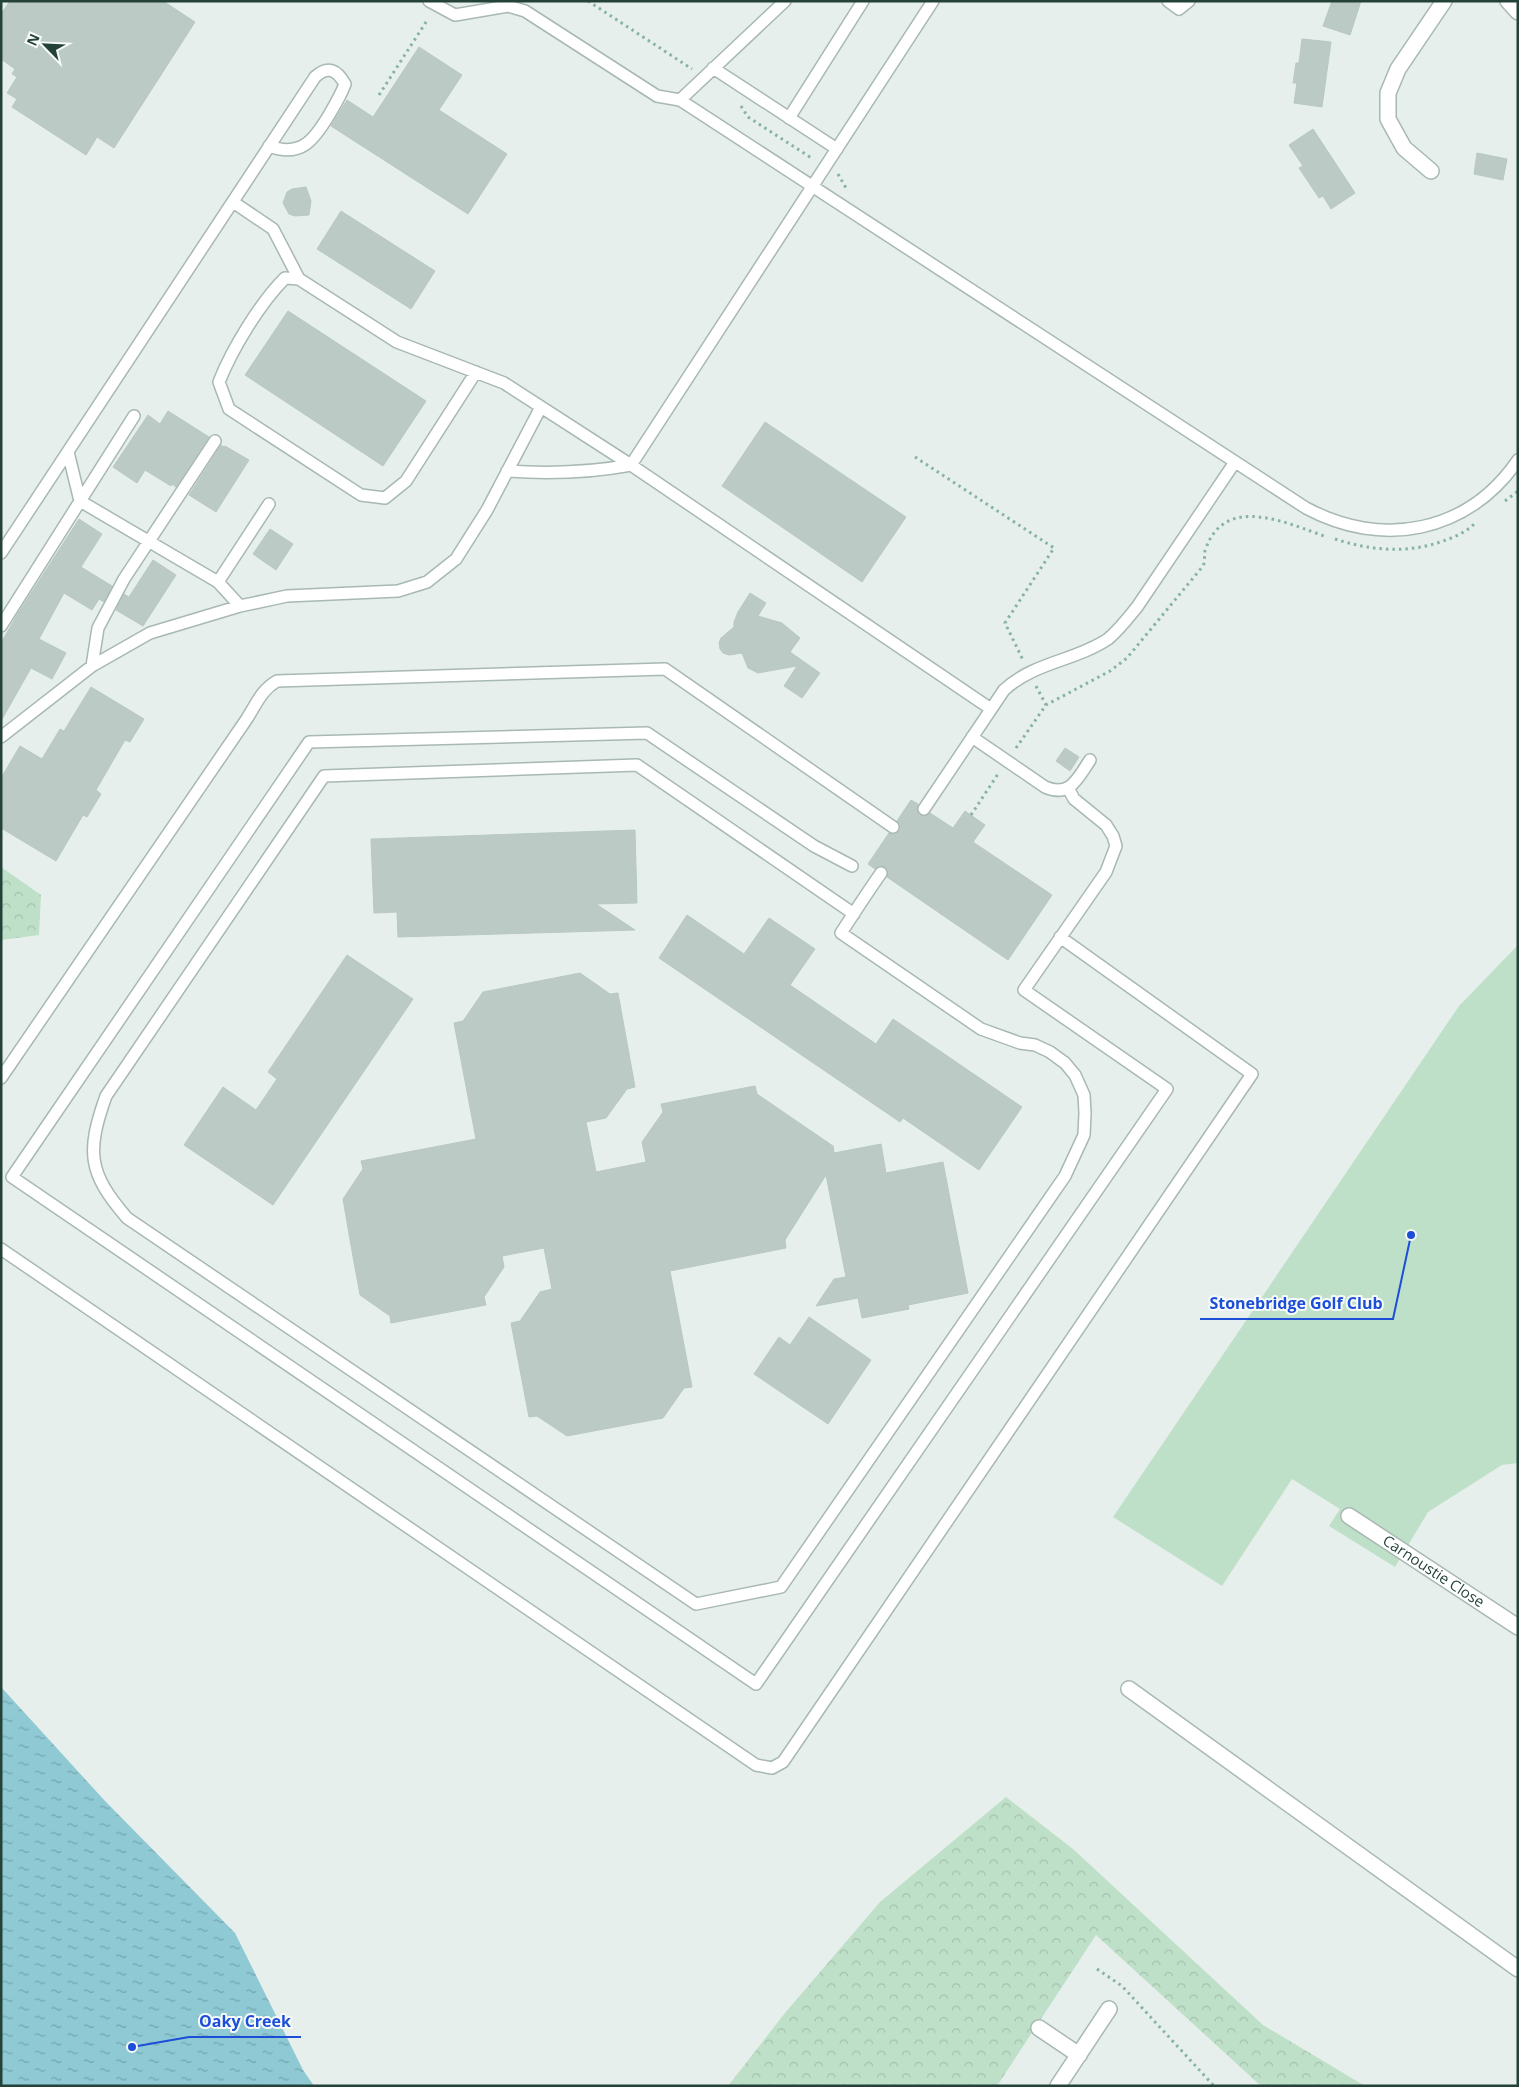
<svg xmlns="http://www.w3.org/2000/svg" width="1519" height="2087" viewBox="0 0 1519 2087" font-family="'Open Sans',sans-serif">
	<defs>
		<pattern id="forest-crowns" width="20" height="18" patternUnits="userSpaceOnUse" patternTransform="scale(1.25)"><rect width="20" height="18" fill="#bfe0c8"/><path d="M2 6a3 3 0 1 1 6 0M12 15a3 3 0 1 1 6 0" fill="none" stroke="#a4c1ad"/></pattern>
		<pattern id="water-ripples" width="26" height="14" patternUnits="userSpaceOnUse" patternTransform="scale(1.25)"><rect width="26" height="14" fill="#8ec9d4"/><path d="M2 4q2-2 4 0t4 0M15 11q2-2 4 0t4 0" fill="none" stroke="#74a5ad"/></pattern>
	</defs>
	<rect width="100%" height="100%" fill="#e6efeb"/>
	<!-- grass -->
	<path fill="#bfe0c8" d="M 1518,945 L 1518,1463 L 1502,1465 L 1428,1512 L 1395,1567 L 1329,1526 L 1340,1509 L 1292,1479 L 1222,1586 L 1113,1517 L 1459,1006 Z"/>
	<!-- forest -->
	<path fill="url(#forest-crowns)" d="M 1,867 L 41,895 L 39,935 L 1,940 Z
		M 1006,1797 L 1073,1849 L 1263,2025 L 1365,2086 L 1261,2086 L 1096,1935 L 997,2086 L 728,2086 L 785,2013 L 880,1902 Z"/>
	<!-- water -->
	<path fill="url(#water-ripples)" d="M 1,1687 L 105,1801 L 235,1933 L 303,2070 L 314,2086 L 1,2086 Z"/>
	<!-- building -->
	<path fill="#bbcac4" stroke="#b8c9c2" d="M 10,1 L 163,1 L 195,22 L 114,148 L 97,137 L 86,155 L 12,107 L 17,99 L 7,93 L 17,77 L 12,74 L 15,69 L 1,59 L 1,14 Z
		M 1332,1 L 1361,1 L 1350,35 L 1323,26 Z
		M 1302,39 L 1331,42 L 1322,107 L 1294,103 L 1297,83 L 1293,83 L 1296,63 L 1299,63 Z
		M 419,47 L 462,75 L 439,110 L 507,154 L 468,214 L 331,126 L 347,100 L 373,117 Z
		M 1313,129 L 1355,193 L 1331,209 L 1323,196 L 1319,198 L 1299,168 L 1303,166 L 1289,145 Z
		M 1477,153 L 1507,159 L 1503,180 L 1474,174 Z
		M 306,187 L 311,201 L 309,215 L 295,216 L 289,214 L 283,203 L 287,192 L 292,189 Z
		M 341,211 L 435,271 L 411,309 L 317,249 Z
		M 288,311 L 426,401 L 383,466 L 245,375 Z
		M 168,411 L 209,437 L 176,487 L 172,484 L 171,486 L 145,470 L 137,483 L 113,467 L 148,415 L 160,424 Z
		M 765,422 L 906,517 L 862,582 L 722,486 Z
		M 221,445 L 224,447 L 225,446 L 249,460 L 216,512 L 189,495 Z
		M 79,519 L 102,534 L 81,567 L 112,586 L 104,602 L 99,599 L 92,610 L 64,593 L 39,639 L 66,653 L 52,679 L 31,668 L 1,721 L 1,643 L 17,615 Z
		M 270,529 L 293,544 L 276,570 L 253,554 Z
		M 153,560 L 176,575 L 143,626 L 116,610 L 124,594 L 129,597 Z
		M 750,593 L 766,603 L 758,616 L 782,623 L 800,638 L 790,652 L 820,673 L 802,698 L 784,686 L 797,666 L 758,673 L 748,668 L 742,653 L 729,655 L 723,653 L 720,649 L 719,643 L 721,638 L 734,627 L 734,622 L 738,612 Z
		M 91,687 L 144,719 L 130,742 L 125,740 L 96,790 L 101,794 L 87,817 L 83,815 L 56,861 L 1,828 L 1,778 L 20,746 L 42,759 L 60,729 L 64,731 Z
		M 1065,748 L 1079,757 L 1070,771 L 1056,761 Z
		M 911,800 L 918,804 L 917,809 L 919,815 L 924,816 L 930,813 L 953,828 L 965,811 L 985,825 L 973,842 L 1052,895 L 1008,960 L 887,877 L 888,870 L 885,867 L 878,866 L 875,869 L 868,864 L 889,833 L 896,834 L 899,831 L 900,824 L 897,821 Z
		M 635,830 L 637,903 L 596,904 L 635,930 L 398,937 L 397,912 L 374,913 L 371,839 Z
		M 687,915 L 744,954 L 769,918 L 815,949 L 790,985 L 876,1044 L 893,1019 L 1022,1107 L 979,1170 L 903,1118 L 900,1122 L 659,958 Z
		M 347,955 L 413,999 L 273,1205 L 184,1145 L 223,1087 L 256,1110 L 277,1079 L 268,1072 Z
		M 580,973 L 610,994 L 618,993 L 635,1087 L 627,1089 L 606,1118 L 586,1122 L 596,1172 L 646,1162 L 642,1142 L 663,1112 L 661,1104 L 755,1086 L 757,1094 L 833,1146 L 834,1153 L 881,1144 L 886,1173 L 943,1162 L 968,1293 L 908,1305 L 909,1309 L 862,1318 L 858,1298 L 816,1306 L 834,1279 L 846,1277 L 826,1175 L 785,1240 L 786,1248 L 670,1271 L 692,1387 L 684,1388 L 663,1418 L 567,1436 L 537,1416 L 529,1417 L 511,1323 L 520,1321 L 540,1292 L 552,1289 L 544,1248 L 502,1256 L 504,1267 L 484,1297 L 486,1305 L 391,1323 L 390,1316 L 360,1295 L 352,1251 L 343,1199 L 363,1169 L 361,1161 L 476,1139 L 454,1023 L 463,1021 L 483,992 Z
		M 809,1317 L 871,1360 L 828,1424 L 754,1374 L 779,1337 L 790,1345 Z"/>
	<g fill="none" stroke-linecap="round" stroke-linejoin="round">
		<!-- service casing -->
		<g stroke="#a8b8b2" stroke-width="14">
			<path id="service" d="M 429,1 L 455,15 L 508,6 L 525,11 L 657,96 L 680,100 L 1306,508 C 1382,549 1468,533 1518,460
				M 1168,1 L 1179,9 L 1189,1
				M 713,68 L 837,149
				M 680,100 L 785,1
				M 789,118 L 863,1
				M 233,202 L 273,229 L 299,279 L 397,342 L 504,383 L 631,465 L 991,709
				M 299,279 L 285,278 C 260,303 232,349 219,382 L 229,409 L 361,495 L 385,498 L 406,481 L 476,372
				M 68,452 L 80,501 L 218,582 L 240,606
				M 507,471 C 550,474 588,473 631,465 L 933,1
				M 1,553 L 315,77 C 328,65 337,70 345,84 C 341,95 335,105 329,115 C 314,140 301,158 269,146
				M 218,582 L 269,504
				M 1,626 L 134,416
				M 92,666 L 98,628 L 124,579 L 215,441
				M 1,737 L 92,666 L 150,633 L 240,606 L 287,596 L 398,591 L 427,582 L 456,559 L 487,510 L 541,407
				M 972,737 L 1045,787 C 1070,798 1078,778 1090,760
				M 924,809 L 1004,690 C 1034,662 1075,661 1108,639 C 1119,630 1128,618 1137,607 L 1235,462
				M 852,866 L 814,846 L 647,733 L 309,742 L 12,1177 L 756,1684 L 1167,1089 L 1024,990 L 1106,872 L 1116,846 L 1113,836 L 1106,825 L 1074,799 L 1068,788
				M 854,914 L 637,765 L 324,776 L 106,1096 C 86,1152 88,1173 127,1218 L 696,1604 L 781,1587 L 1065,1176 L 1084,1135 L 1085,1113 L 1084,1095 L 1075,1075 L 1065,1063 L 1050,1052 L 1035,1045 L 1020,1043 L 981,1029 L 841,933 C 854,913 867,893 881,873
				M 1,1078 L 246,720 C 256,705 261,690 277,681 L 665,669 L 893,827
				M 1,1249 L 756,1765 L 772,1768 L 783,1762 L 1252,1074 L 1060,937"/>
		</g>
		<!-- minor casing -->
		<g stroke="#a8b8b2" stroke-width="18">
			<g id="minor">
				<path d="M 1508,1 L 1518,12"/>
				<path d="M 1431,171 L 1404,148 L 1388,119 L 1388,93 L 1398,69 L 1444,1"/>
				<path id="s1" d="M 1349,1516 L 1518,1627"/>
				<path d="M 1129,1689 L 1518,1969"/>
				<path d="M 1039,2028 L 1079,2055"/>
				<path d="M 1058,2086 L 1109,2009"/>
			</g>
		</g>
		<!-- path -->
		<path stroke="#86b3a5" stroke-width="3" stroke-dasharray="2.5 4" stroke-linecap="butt" d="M 588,1 L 692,69
			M 379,95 L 428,19
			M 741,106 L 748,117 L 813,159
			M 838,174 L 846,188
			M 915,457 L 1054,548 L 1005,623 L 1023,660
			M 1505,501 L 1518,491
			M 1335,539 C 1372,551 1409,554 1446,540 C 1457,536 1468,531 1476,522
			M 1036,686 L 1046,705
			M 1016,748 L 1046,705 L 1110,671 L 1127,658 L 1203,566 C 1206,560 1203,554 1206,548 C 1226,493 1289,524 1327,537
			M 971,815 L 998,774
			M 1097,1969 L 1122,1986 L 1214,2086"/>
		<!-- service -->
		<use href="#service" stroke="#fff" stroke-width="11"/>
		<!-- minor -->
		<use href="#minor" stroke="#fff" stroke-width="15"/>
	</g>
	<g text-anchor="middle" stroke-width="4" stroke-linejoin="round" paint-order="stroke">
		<!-- street labels -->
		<g font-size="15" fill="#24423a" stroke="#f7fbf9">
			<text dy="5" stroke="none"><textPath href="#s1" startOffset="101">Carnoustie Close</textPath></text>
		</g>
	</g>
	<!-- callouts -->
	<path fill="none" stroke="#1d4ed8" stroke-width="2" d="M1411 1235L1393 1319H1200M132 2047L189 2037H301"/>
	<g fill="#1d4ed8" stroke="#f7fbf9" stroke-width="2">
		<circle cx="1411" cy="1235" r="5"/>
		<circle cx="132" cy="2047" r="5"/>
	</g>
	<g font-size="16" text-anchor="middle" font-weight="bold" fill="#1d4ed8" stroke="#f7fbf9" stroke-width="4" stroke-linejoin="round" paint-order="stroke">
		<text x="1296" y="1309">Stonebridge Golf Club</text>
		<text x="245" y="2027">Oaky Creek</text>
	</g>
	<!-- border -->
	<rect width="1519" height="2087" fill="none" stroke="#24423a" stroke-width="5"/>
	<!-- north arrow -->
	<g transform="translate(45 45) rotate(294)" stroke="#f7fbf9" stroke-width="4" paint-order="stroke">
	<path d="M0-4L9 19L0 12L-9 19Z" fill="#24423a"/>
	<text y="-8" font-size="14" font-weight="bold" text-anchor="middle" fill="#24423a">N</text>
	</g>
</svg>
